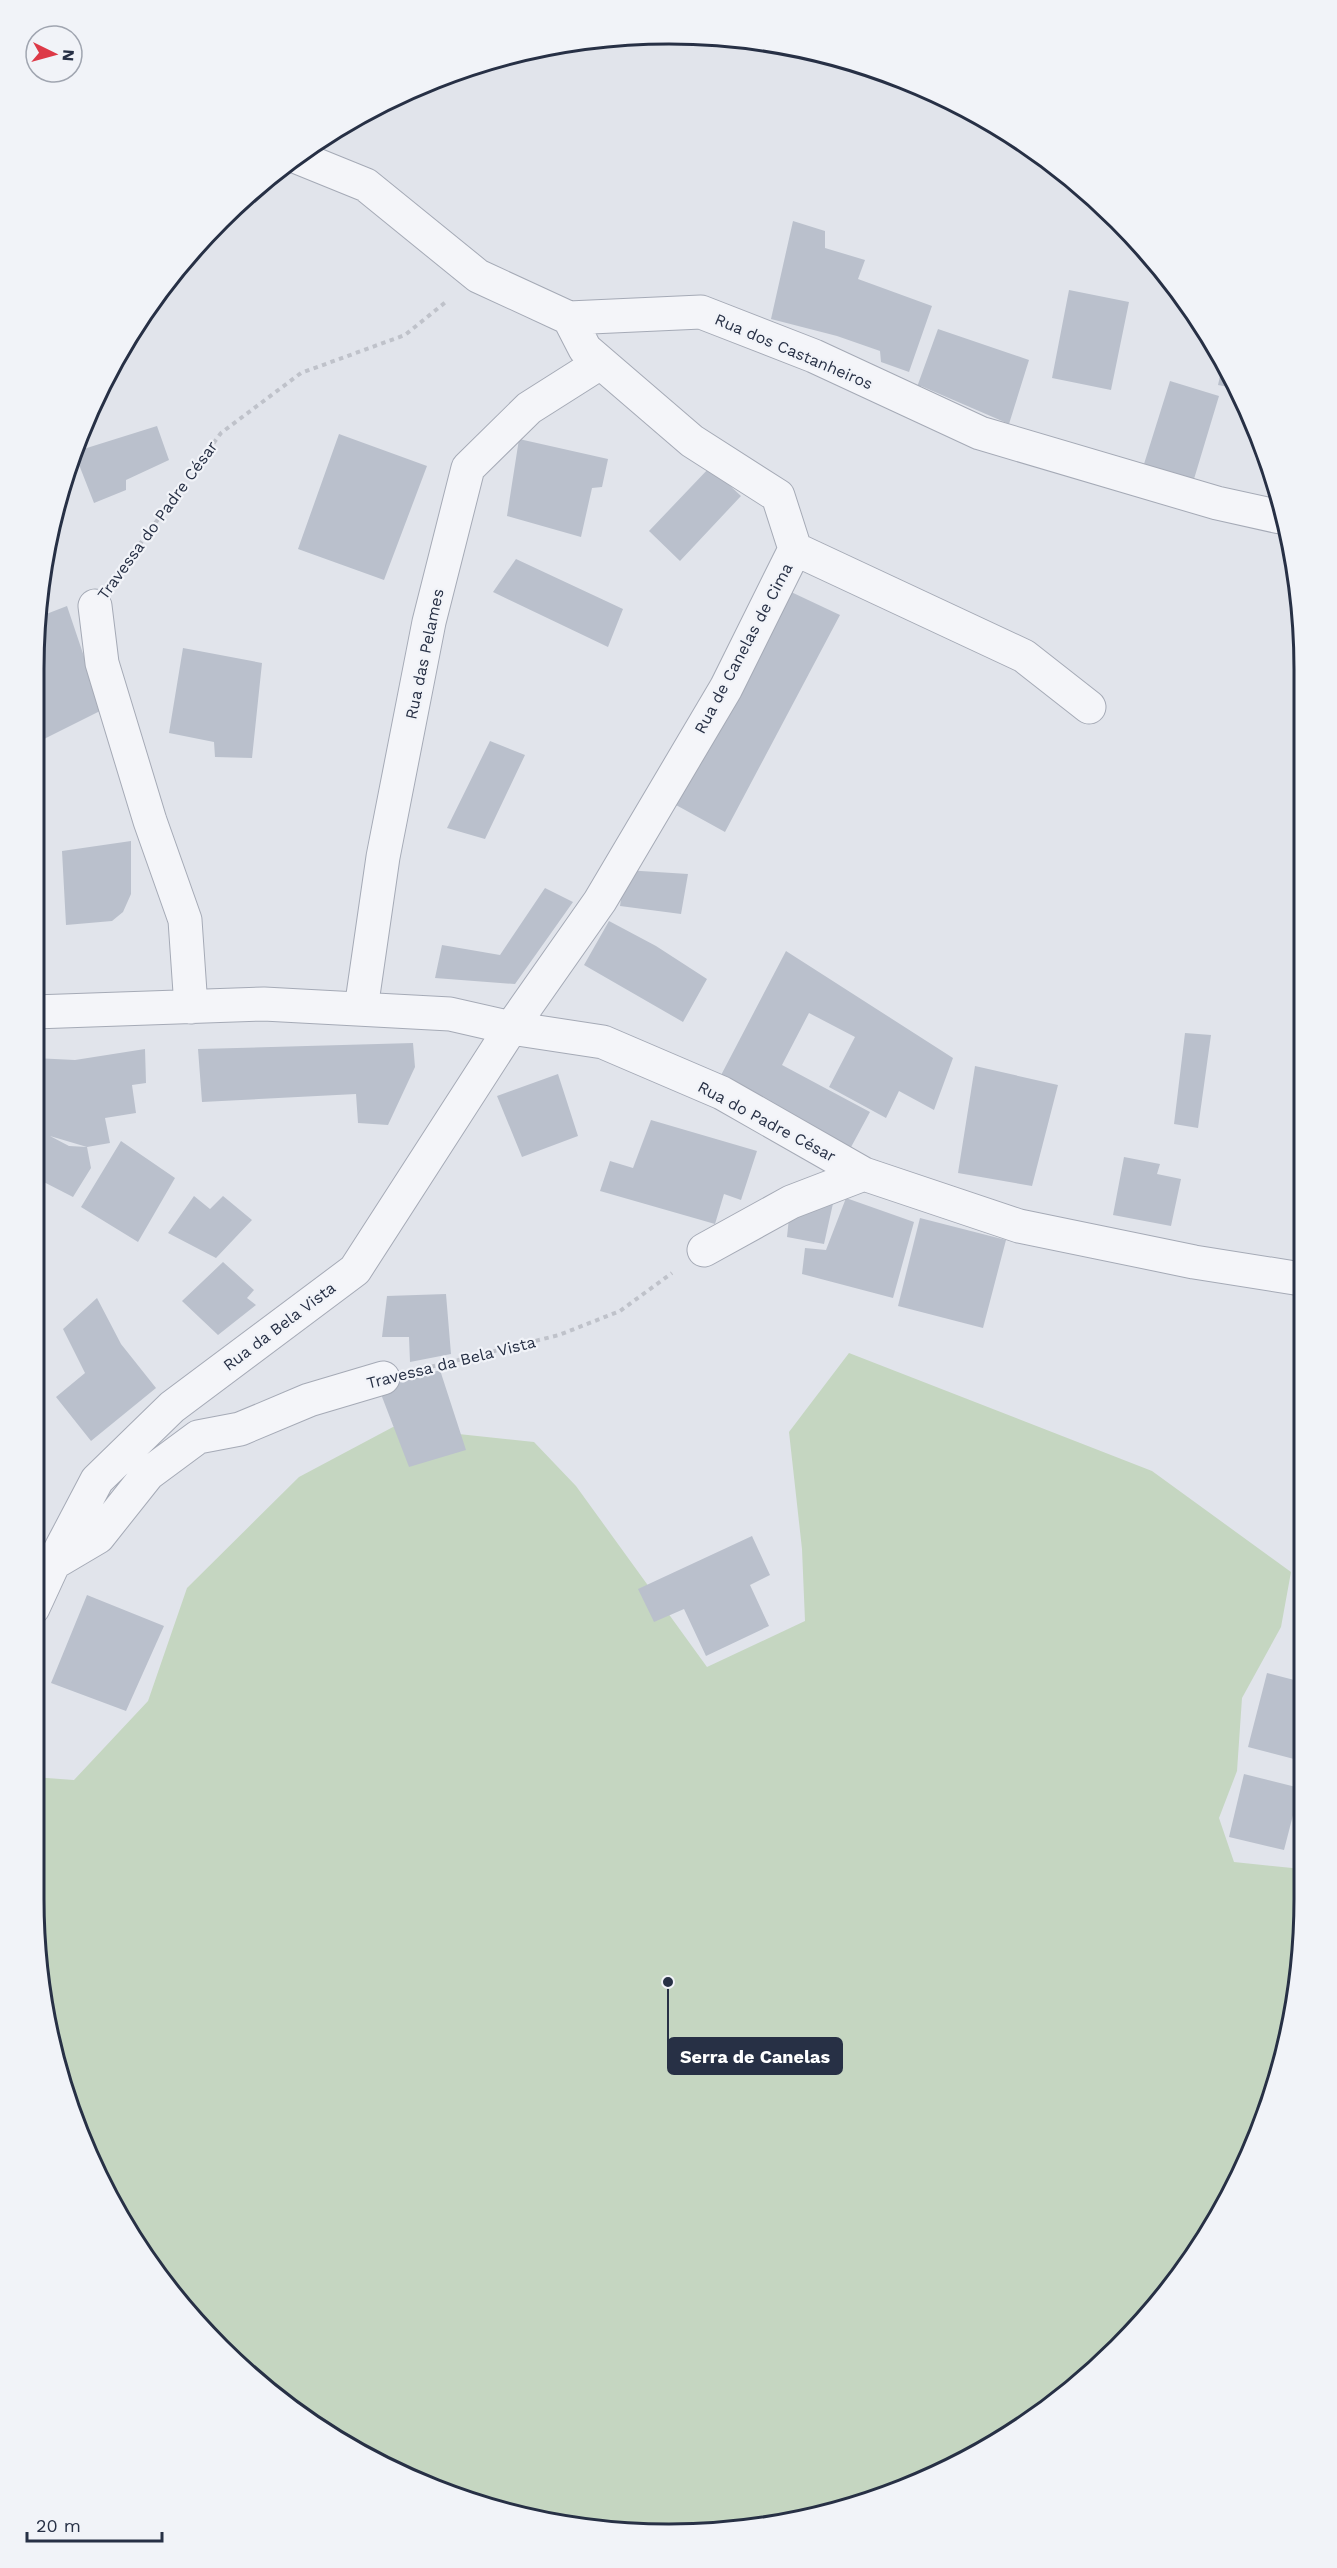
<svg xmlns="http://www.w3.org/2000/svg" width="1337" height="2568" viewBox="0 0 1337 2568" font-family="'Work Sans',sans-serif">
	<rect width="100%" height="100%" fill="#e1e4eb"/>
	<!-- green -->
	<path fill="#c5d6c1" d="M 849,1353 L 1152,1471 L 1291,1572 L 1281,1627 L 1242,1698 L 1237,1771 L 1219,1818 L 1234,1862 L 1302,1869 L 1303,1941 L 1282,2064 L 1238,2181 L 1173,2286 L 1118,2349 L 1022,2428 L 949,2470 L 833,2513 L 710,2534 L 627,2534 L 504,2513 L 425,2486 L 316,2428 L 249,2377 L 165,2287 L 118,2217 L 67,2104 L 45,2023 L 33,1900 L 33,1777 L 74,1780 L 148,1701 L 187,1588 L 299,1477 L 393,1427 L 534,1442 L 576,1486 L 707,1667 L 805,1621 L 802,1549 L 789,1432 Z"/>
	<!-- building -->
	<path fill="#bac0cc" d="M 793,221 L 825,231 L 825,248 L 865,260 L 858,279 L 932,306 L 909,372 L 881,362 L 880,351 L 837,336 L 771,319 Z
		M 1069,290 L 1129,302 L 1111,390 L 1052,378 Z
		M 938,329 L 1029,360 L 1009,424 L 921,386 L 917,387 Z
		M 1222,367 L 1234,388 L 1218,385 Z
		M 1170,381 L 1219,396 L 1194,479 L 1144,464 Z
		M 157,426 L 169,460 L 126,480 L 126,490 L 94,503 L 74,452 Z
		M 339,434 L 427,466 L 384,580 L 298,549 Z
		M 519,439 L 608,459 L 602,487 L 592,488 L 581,537 L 507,516 Z
		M 710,467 L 741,496 L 680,561 L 649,531 Z
		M 516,559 L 623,609 L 608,647 L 493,592 Z
		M 789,591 L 840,615 L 725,832 L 676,805 Z
		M 67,606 L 102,710 L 44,739 L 39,726 L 34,726 L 34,686 L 45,680 L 34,640 L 36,618 Z
		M 183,648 L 262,663 L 252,758 L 215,757 L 214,742 L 169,733 Z
		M 490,741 L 525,755 L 485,839 L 447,828 Z
		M 131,841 L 131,894 L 123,912 L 112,921 L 66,925 L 62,851 Z
		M 625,870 L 688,874 L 681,914 L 620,906 Z
		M 545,888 L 573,902 L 515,984 L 435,978 L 442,945 L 500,955 Z
		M 609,921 L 656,946 L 707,979 L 683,1022 L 584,965 Z
		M 786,951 L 953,1058 L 934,1110 L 899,1091 L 886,1118 L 829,1087 L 855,1037 L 809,1013 L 782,1065 L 870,1112 L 850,1149 L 719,1079 Z
		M 1185,1033 L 1211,1035 L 1198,1128 L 1174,1124 Z
		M 413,1043 L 415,1067 L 388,1125 L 358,1123 L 356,1094 L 202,1102 L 198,1049 Z
		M 145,1049 L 146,1083 L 132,1085 L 136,1113 L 105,1118 L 110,1143 L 87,1147 L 50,1136 L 69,1146 L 87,1147 L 91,1168 L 73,1197 L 34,1177 L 34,1058 L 75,1060 Z
		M 975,1066 L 1058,1085 L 1032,1186 L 958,1173 Z
		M 558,1074 L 578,1136 L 522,1157 L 497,1096 Z
		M 651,1120 L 757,1151 L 741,1200 L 724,1194 L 715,1224 L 600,1191 L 610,1161 L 633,1168 Z
		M 121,1141 L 175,1178 L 138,1242 L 81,1207 Z
		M 1124,1157 L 1160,1164 L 1157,1174 L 1181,1179 L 1171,1226 L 1113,1215 Z
		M 194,1196 L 210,1209 L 223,1196 L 252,1220 L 216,1258 L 168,1233 Z
		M 846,1198 L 914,1222 L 893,1298 L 802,1274 L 805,1248 L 826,1250 Z
		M 834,1199 L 824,1244 L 787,1237 L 790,1208 Z
		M 920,1218 L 1006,1240 L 983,1328 L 898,1306 Z
		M 223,1262 L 254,1290 L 247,1298 L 256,1305 L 218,1335 L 182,1301 Z
		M 446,1294 L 451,1354 L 410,1362 L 409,1337 L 382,1337 L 387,1296 Z
		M 97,1298 L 121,1344 L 156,1388 L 91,1441 L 56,1397 L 85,1373 L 63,1329 Z
		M 440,1370 L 466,1450 L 409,1467 L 379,1389 Z
		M 33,1519 L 44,1525 L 34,1552 L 33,1552 Z
		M 752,1536 L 770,1575 L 750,1585 L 769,1626 L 706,1656 L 684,1609 L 654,1622 L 638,1589 Z
		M 87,1595 L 164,1626 L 126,1711 L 51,1683 Z
		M 1267,1673 L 1302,1682 L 1302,1729 L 1294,1759 L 1248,1747 Z
		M 1244,1774 L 1300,1788 L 1284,1850 L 1229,1837 Z"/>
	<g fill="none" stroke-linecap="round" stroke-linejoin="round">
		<!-- minor casing -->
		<g stroke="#a5aab6" stroke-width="35">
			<path id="minor" d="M 297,157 L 366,185 L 478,276 L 569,318 L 701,312 L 814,356 L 980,433 L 1217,503 L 1280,517
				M 795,549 L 1024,656 L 1089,707
				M 95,606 L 102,663 L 150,821 L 185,920 L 191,1007
				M 361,1009 L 383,857 L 429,622 L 468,468 L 529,408 L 600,363
				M 34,1012 L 264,1004 L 450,1014 L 511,1028 L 603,1042 L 722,1093 L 864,1174 L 1019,1226 L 1194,1262 L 1301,1279
				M 704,1250 L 791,1202 L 864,1174
				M 54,1563 L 98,1537 L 148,1474 L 198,1437 L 240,1429 L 309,1400 L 383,1378
				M 33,1608 L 57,1556 L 97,1480 L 172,1407 L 355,1270 L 511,1028 L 600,901 L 726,688 L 795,549 L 778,496 L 692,441 L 585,349 L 569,318"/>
		</g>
		<!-- path -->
		<path stroke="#bfc2ca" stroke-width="4" stroke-dasharray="4.5 4.5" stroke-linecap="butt" d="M 118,574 L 221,433 L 301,373 L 405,335 L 447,301
			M 422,1369 L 559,1335 L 620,1311 L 672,1273"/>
		<!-- minor -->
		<use href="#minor" stroke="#f4f5f9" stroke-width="33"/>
	</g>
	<g text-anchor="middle" stroke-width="4.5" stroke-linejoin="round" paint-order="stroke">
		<!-- street labels -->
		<g font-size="16" fill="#273045" stroke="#f1f3f8">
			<text transform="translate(794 351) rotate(23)" y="6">Rua dos Castanheiros</text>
			<text transform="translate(157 520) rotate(-54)" y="6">Travessa do Padre César</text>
			<text transform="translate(743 648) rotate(-62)" y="6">Rua de Canelas de Cima</text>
			<text transform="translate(424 654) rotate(-78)" y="6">Rua das Pelames</text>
			<text transform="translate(767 1121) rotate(28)" y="6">Rua do Padre César</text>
			<text transform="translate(279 1326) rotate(-37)" y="6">Rua da Bela Vista</text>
			<text transform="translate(451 1362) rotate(-14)" y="6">Travessa da Bela Vista</text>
		</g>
	</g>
	<!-- crop -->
	<path d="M0 0H1337V2568H0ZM669 44H669A625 625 0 0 1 1294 669V1899A625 625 0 0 1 669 2524H669A625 625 0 0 1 44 1899V669A625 625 0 0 1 669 44Z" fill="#f1f3f8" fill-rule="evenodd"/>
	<path fill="none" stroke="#273045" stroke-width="3" d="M669 44H669A625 625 0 0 1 1294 669V1899A625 625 0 0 1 669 2524H669A625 625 0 0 1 44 1899V669A625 625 0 0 1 669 44Z"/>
	<!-- callouts -->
	<path fill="none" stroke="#273045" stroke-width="2" d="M668 1982L668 2056"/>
	<circle fill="#273045" stroke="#f1f3f8" stroke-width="2" cx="668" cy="1982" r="6"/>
	<rect fill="#273045" stroke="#273045" stroke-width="2" x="668" y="2038" width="174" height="36" rx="6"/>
	<g font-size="18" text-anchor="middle" font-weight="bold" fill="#fff">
		<text x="755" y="2063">Serra de Canelas</text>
	</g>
	<!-- north arrow -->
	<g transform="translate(54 54) rotate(95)"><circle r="28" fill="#f1f3f8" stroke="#a0a5b0" stroke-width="1.5"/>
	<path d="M0-4.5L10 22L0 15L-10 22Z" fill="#dd3947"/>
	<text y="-9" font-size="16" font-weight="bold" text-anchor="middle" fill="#273045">N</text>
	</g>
	<!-- scale -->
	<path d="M27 2532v9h135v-9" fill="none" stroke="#273045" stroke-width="3"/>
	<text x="36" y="2532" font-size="18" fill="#273045" stroke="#f1f3f8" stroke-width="4.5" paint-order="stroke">20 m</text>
</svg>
